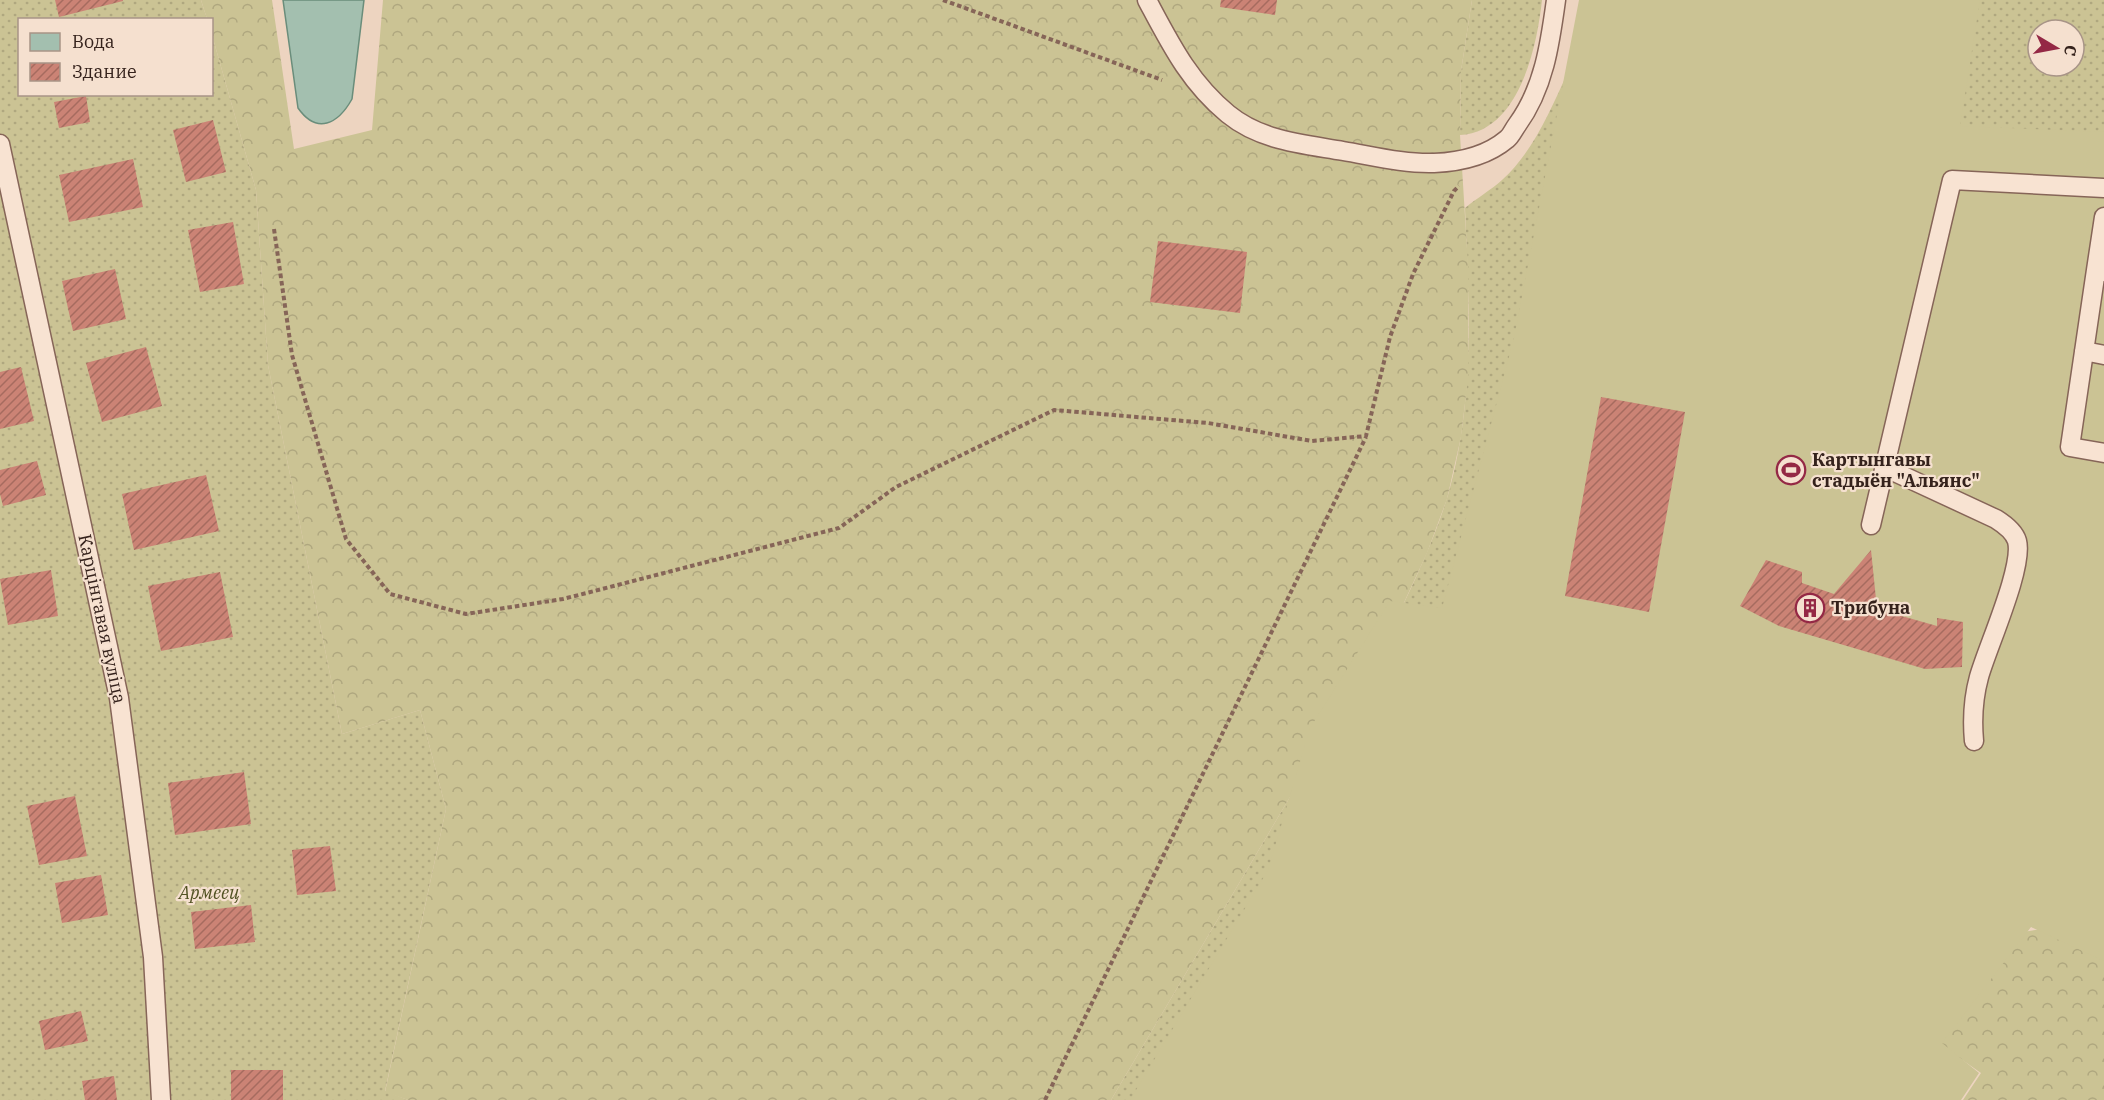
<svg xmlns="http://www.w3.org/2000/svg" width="2104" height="1100" viewBox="0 0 2104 1100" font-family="'IBM Plex Serif',serif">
	<defs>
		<pattern id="grass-dots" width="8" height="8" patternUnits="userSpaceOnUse" patternTransform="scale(1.5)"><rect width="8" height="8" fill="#cbc394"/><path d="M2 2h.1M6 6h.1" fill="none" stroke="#afa77f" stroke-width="1.8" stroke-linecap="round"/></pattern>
		<pattern id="forest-crowns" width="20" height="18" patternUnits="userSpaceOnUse" patternTransform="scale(1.5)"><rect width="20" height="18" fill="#cbc394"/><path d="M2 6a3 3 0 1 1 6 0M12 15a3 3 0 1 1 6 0" fill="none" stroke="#afa77f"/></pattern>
		<pattern id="building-hatch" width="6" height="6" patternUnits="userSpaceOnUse" patternTransform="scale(1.5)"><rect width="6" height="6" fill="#cb8375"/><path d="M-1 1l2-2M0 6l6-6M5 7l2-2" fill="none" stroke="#a66b5f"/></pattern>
	</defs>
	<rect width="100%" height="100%" fill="#edd4c0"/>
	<!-- grass -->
	<path fill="url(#grass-dots)" fill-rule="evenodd" d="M 0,0 L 201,0 L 207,19 L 20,20 L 20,94 L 212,94 L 212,35 L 256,190 L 268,365 L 342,734 L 420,710 L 446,809 L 385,1091 L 408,1100 L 0,1100 Z
		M 1472,0 L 1542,0 C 1537,47 1519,132 1460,135 L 1461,71 Z
		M 1955,0 L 2104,0 L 2104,171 L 1937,163 ZM 2038,30 L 2074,30 L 2074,66 L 2038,66 Z
		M 1567,74 L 1516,341 L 1449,620 L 1201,1100 L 1111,1100 L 1401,609 C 1419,572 1436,534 1448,495 C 1475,402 1469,303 1465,208 C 1477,198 1491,190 1502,180 C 1533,152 1550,111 1567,74 Z"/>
	<!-- forest -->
	<path fill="url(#forest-crowns)" d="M 201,0 L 272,0 L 294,149 L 372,130 L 383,0 L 1472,0 L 1461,71 L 1460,135 L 1468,265 L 1468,378 L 1461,437 L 1447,499 L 1427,553 L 1401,609 L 1111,1100 L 408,1100 L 385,1092 L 446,809 L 420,710 L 342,734 L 268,365 L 256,190 L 212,35 L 212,20 L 207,19 Z
		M 2054,927 L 2104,953 L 2104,1100 L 1963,1100 L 1981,1073 L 1935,1041 L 2003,935 Z"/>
	<!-- pitch -->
	<path fill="#cbc394" d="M 1579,0 L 1980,0 L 1960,126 L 2104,132 L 2104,961 L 2031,927 L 1942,1043 L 1979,1073 L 1961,1100 L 1130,1100 L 1268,870 L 1310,728 L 1390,601 L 1442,608 L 1514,338 Z"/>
	<!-- water -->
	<path fill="#a3bfaf" stroke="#6a8d7b" stroke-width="1.5" d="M 283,0 L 364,0 L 352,99 C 338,124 317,135 298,108 Z"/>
	<!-- building -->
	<path fill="url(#building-hatch)" d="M 55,0 L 123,0 L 123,1 L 59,17 Z
		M 1221,0 L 1277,0 L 1275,15 L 1220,7 Z
		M 86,96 L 90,122 L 59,128 L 54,102 Z
		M 213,120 L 226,172 L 186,182 L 173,130 Z
		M 133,159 L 143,207 L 69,222 L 59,175 Z
		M 233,222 L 244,284 L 200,292 L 188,230 Z
		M 1158,241 L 1247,252 L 1240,313 L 1150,302 Z
		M 115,269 L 126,319 L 73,331 L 62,281 Z
		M 146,347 L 162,406 L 102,422 L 86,363 Z
		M 21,367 L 34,421 L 0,429 L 0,372 Z
		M 1601,397 L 1685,412 L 1649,612 L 1565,596 Z
		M 37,461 L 46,495 L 3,506 L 0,494 L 0,470 Z
		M 206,475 L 219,531 L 134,550 L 122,494 Z
		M 1871,550 L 1877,609 L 1937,626 L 1937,618 L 1963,622 L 1962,667 L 1925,669 L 1779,626 L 1740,606 L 1766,560 L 1802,572 L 1802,583 L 1834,594 Z
		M 51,570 L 58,616 L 8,625 L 0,579 Z
		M 220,572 L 233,637 L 161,651 L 148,586 Z
		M 244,772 L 251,824 L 175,835 L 168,783 Z
		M 75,796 L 87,856 L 39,865 L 27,806 Z
		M 330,846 L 336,891 L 297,895 L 292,850 Z
		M 101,875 L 108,915 L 62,923 L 55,883 Z
		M 251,905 L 255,942 L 195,949 L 191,912 Z
		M 81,1011 L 88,1041 L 45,1050 L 39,1021 Z
		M 231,1070 L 283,1070 L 283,1100 L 231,1100 Z
		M 114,1076 L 117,1100 L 85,1100 L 82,1081 Z"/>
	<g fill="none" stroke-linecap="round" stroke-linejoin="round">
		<!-- service casing -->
		<g stroke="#866558" stroke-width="21">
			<path id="service" d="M 1147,0 C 1170,43 1189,82 1228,114 C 1261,141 1303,144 1343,151 C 1373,156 1404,164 1434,163 C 1459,162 1487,156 1507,139 C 1511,136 1514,129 1517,125 C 1544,88 1550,44 1556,0
				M 0,144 L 119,698 L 153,957 L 161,1100
				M 2104,217 L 2096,270 L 2104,272
				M 2096,270 L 2070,447 L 2104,453
				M 2084,351 L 2104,355
				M 1884,467 L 1996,519 C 2004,524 2014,531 2017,541 C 2024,567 1987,648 1979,677 C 1973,699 1972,719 1974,741
				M 1871,525 L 1952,180 L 2104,188"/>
		</g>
		<!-- path -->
		<path stroke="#866558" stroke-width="4" stroke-dasharray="4.5 3" stroke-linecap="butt" d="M 943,0 L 1162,80
			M 274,229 L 292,355 L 346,539 L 390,594 L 466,614 L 563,599 L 839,528 L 896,487 L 1054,410 L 1208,423 L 1312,441 L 1366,436 L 1390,337 L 1413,274 L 1454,191 L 1459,186
			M 1045,1100 L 1366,437"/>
		<!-- service -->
		<use href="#service" stroke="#f8e3d2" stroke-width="18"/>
	</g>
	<!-- icons -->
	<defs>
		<g id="stadium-ring" transform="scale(1.5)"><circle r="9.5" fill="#f5e0cf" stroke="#942845" stroke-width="1.5"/><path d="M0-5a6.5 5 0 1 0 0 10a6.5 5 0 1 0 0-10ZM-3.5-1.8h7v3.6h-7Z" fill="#942845"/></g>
		<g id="building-ring" transform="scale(1.5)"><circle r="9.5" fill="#f5e0cf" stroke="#942845" stroke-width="1.5"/><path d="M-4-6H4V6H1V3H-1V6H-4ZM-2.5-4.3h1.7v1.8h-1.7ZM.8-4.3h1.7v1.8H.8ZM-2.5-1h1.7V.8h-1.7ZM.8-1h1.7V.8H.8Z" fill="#942845"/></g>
	</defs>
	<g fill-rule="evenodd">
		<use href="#stadium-ring" x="1791" y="470"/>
		<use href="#building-ring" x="1810" y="608"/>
	</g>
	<g text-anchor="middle" stroke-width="4.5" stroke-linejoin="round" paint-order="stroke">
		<!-- poi labels -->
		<g font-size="18" font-weight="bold" fill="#35221c" stroke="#f5e0cf" text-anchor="start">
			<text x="1812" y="466">Картынгавы<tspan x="1812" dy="21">стадыён "Альянс"</tspan></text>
			<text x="1831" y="614">Трибуна</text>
		</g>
		<!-- street labels -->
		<g font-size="18" fill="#35221c" stroke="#f5e0cf">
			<text transform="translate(102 619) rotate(78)" y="6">Карцінгавая вуліца</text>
		</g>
		<!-- park labels -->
		<g font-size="18" font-style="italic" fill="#525223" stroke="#f5e0cf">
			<text x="209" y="899">Армеец</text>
		</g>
	</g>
	<!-- legend -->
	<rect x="18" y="18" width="195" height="78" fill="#f5e0cf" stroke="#a89487" stroke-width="1.5"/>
	<rect x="30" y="33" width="30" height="18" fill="#a3bfaf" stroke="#a89487" stroke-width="1.5"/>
	<text x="72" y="48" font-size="18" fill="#35221c">Вода</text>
	<rect x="30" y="63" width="30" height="18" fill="url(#building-hatch)" stroke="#a89487" stroke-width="1.5"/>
	<text x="72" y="78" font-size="18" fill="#35221c">Здание</text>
	<!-- north arrow -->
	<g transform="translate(2056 48) rotate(100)"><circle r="28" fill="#f5e0cf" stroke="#a89487" stroke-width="1.5"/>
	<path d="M0-4.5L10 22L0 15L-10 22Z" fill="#942845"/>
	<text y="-9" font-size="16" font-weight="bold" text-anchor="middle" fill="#35221c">С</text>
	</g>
</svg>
